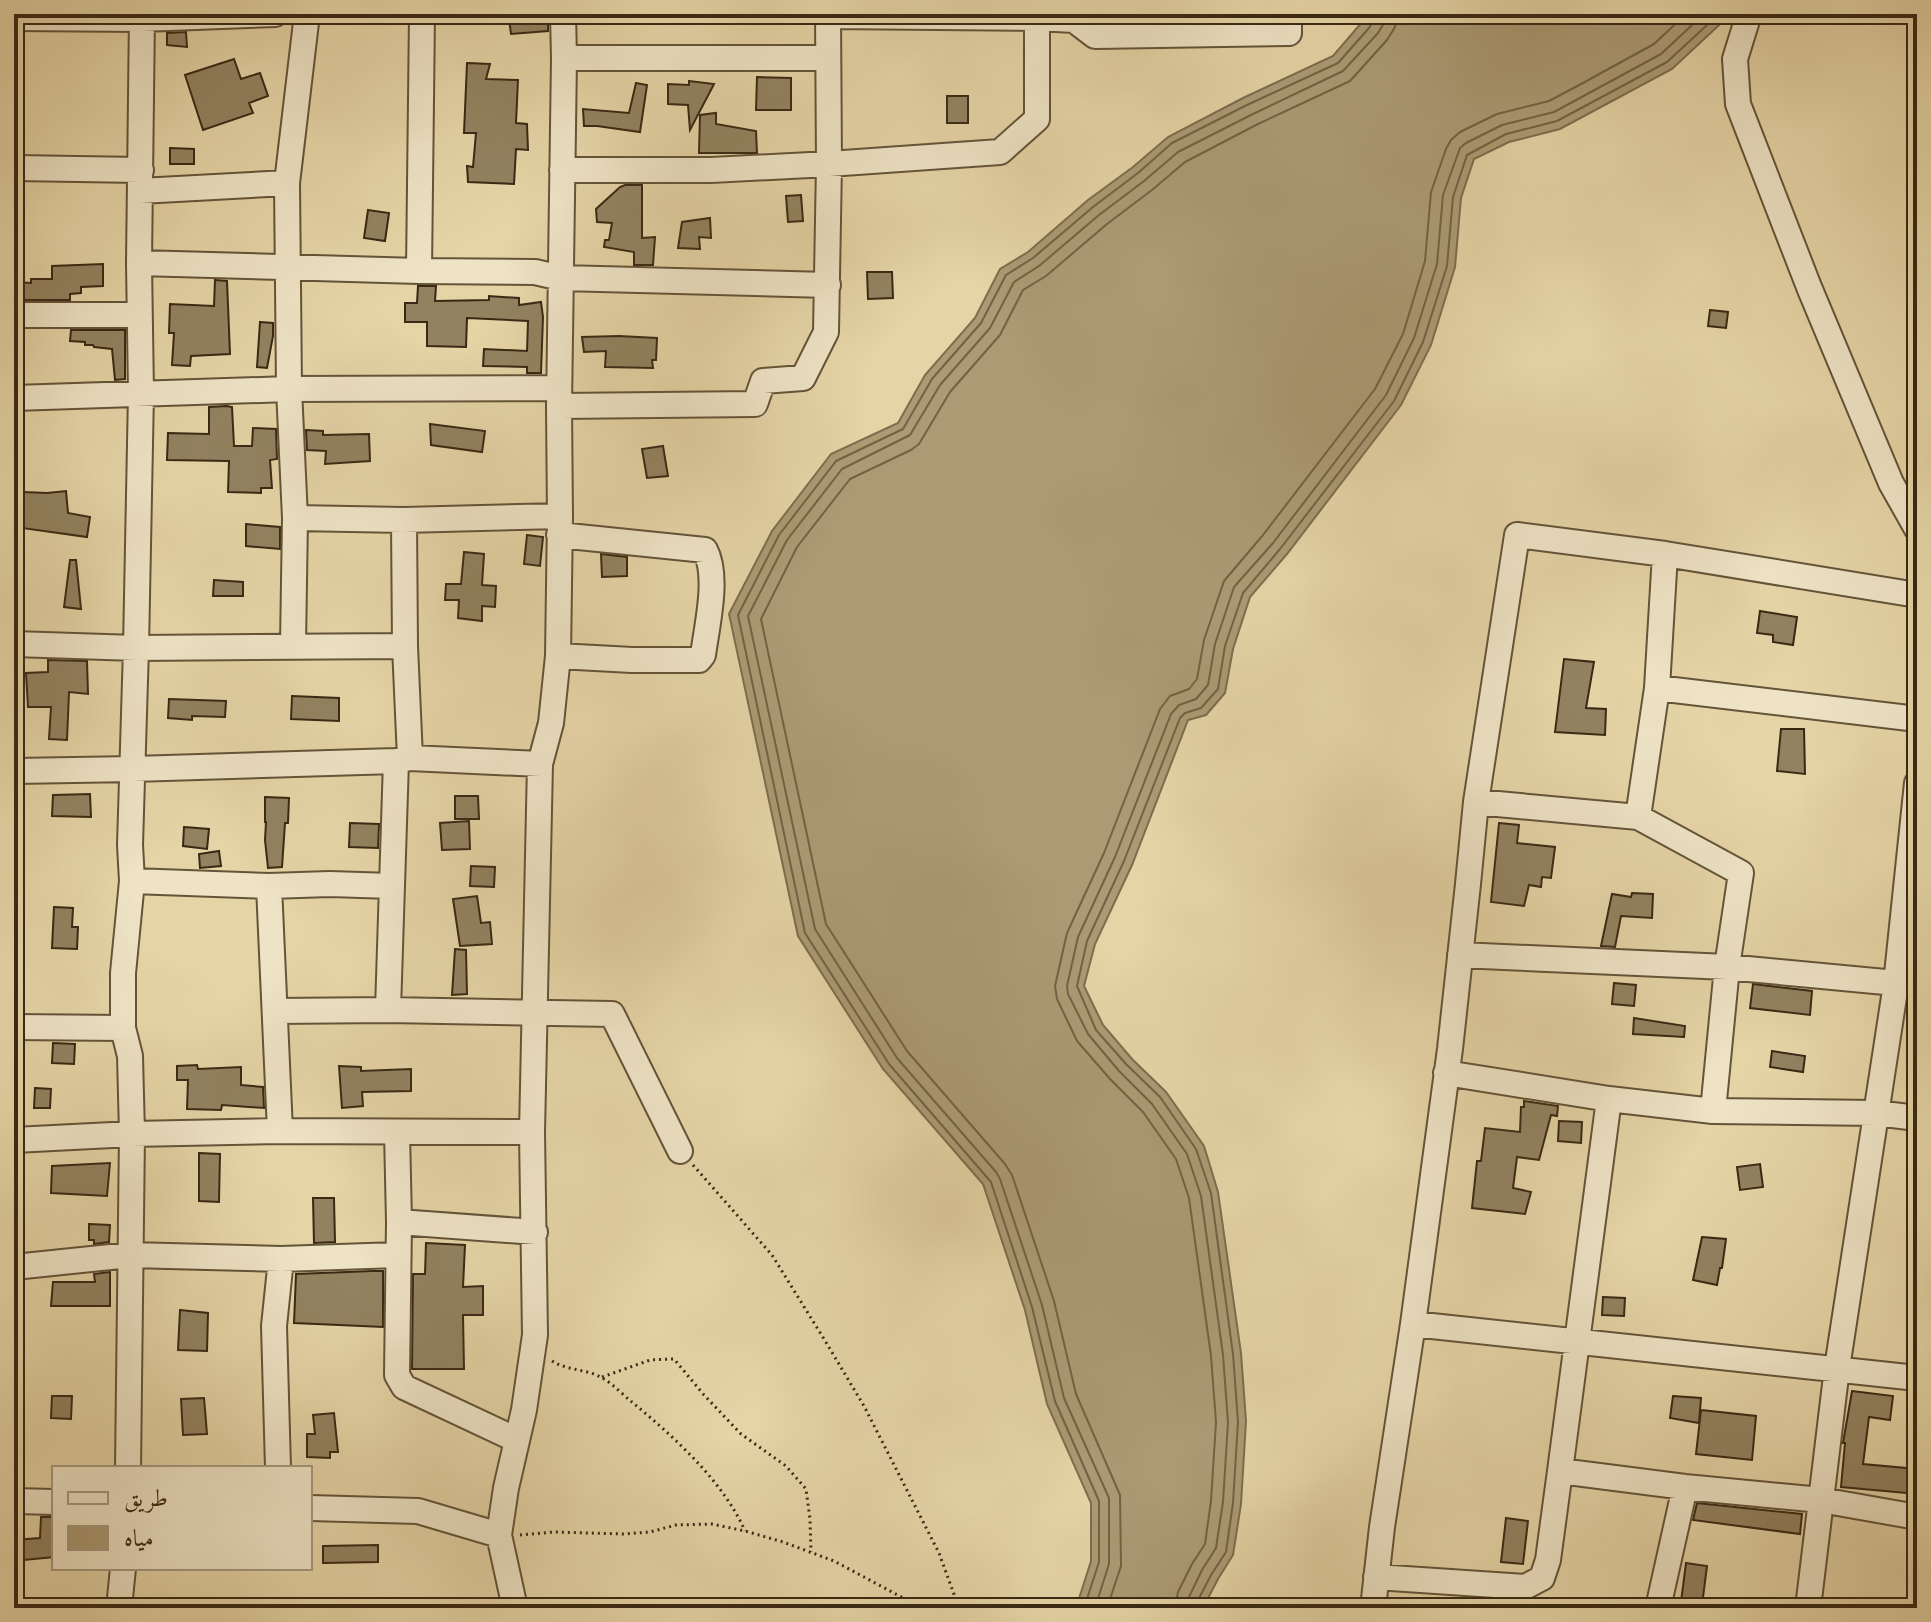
<svg xmlns="http://www.w3.org/2000/svg" width="1931" height="1622" viewBox="0 0 1931 1622" font-family="'EB Garamond',Amiri,serif">
	<rect width="100%" height="100%" fill="#e5d4a6"/>
	<filter id="stains"><feTurbulence type="fractalNoise" baseFrequency=".0025" numOctaves="4"/><feColorMatrix values="0 0 0 0 .2 0 0 0 0 .09 0 0 0 0 .02 0 0 0 .5 -.17"/></filter>
	<radialGradient id="worn" r=".72"><stop offset=".6" stop-color="#630" stop-opacity="0"/><stop offset="1" stop-color="#630" stop-opacity=".3"/></radialGradient>
	<!-- water -->
	<path fill="#ab9a74" stroke="#7d6d4e" stroke-width="2" d="M 1369,14 L 1731,14 L 1672,69 L 1560,129 L 1509,142 L 1474,159 L 1461,198 L 1455,267 L 1431,345 L 1401,405 L 1287,554 L 1250,597 L 1233,649 L 1225,693 L 1206,715 L 1188,720 L 1132,865 L 1095,944 L 1084,986 L 1103,1025 L 1132,1059 L 1166,1092 L 1204,1146 L 1218,1192 L 1241,1353 L 1246,1421 L 1241,1504 L 1233,1555 L 1218,1579 L 1203,1608 L 1076,1608 L 1091,1561 L 1091,1503 L 1047,1404 L 1025,1310 L 983,1184 L 883,1069 L 798,936 L 729,614 L 772,531 L 831,454 L 898,423 L 925,375 L 975,318 L 1000,269 L 1028,252 L 1088,200 L 1133,167 L 1168,137 L 1243,98 L 1333,56 Z"/>
	<g fill="none" stroke-linecap="round" stroke-linejoin="round">
		<!-- shore -->
		<path stroke="#726244" stroke-width="2" d="M 1084,1608 L 1099,1562 L 1099,1501 L 1055,1401 L 1032,1307 L 991,1182 L 889,1064 L 805,933 L 738,615 L 779,535 L 836,461 L 903,429 L 932,379 L 981,323 L 1006,275 L 1033,258 L 1093,207 L 1138,173 L 1172,143 L 1247,105 L 1338,63 L 1369,28 L 1374,20 L 1375,14
			M 1095,1608 L 1109,1564 L 1109,1498 L 1064,1398 L 1042,1305 L 1000,1179 L 996,1172 L 897,1058 L 815,929 L 748,616 L 787,540 L 842,469 L 910,435 L 940,385 L 990,328 L 1014,282 L 1039,266 L 1099,215 L 1144,181 L 1178,152 L 1251,115 L 1343,71 L 1378,33 L 1384,23 L 1385,14
			M 1107,1608 L 1121,1566 L 1120,1495 L 1076,1394 L 1054,1301 L 1012,1175 L 1005,1164 L 907,1051 L 826,924 L 761,619 L 797,547 L 850,479 L 911,450 L 919,444 L 950,392 L 1000,335 L 1023,290 L 1046,276 L 1107,224 L 1152,190 L 1185,162 L 1256,125 L 1350,81 L 1387,40 L 1395,27 L 1397,14
			M 1175,1608 L 1178,1592 L 1192,1564 L 1205,1544 L 1211,1501 L 1216,1422 L 1211,1356 L 1189,1198 L 1176,1159 L 1143,1112 L 1110,1079 L 1077,1041 L 1057,999 L 1055,986 L 1067,933 L 1104,853 L 1160,709 L 1170,696 L 1189,689 L 1197,679 L 1204,640 L 1224,581 L 1263,535 L 1375,389 L 1403,334 L 1425,261 L 1431,192 L 1446,149 L 1451,140 L 1460,132 L 1497,114 L 1549,101 L 1583,83 L 1654,44 L 1686,14
			M 1187,1608 L 1189,1597 L 1202,1570 L 1216,1548 L 1223,1502 L 1228,1422 L 1223,1355 L 1201,1196 L 1187,1154 L 1152,1104 L 1119,1071 L 1088,1034 L 1068,994 L 1067,986 L 1078,937 L 1115,857 L 1171,714 L 1179,705 L 1196,699 L 1208,685 L 1215,644 L 1234,587 L 1273,543 L 1386,395 L 1414,338 L 1437,264 L 1443,195 L 1460,148 L 1466,143 L 1502,125 L 1554,112 L 1661,54 L 1704,14
			M 1197,1608 L 1197,1602 L 1211,1575 L 1226,1552 L 1233,1503 L 1238,1422 L 1233,1354 L 1211,1193 L 1196,1149 L 1160,1097 L 1126,1064 L 1096,1030 L 1077,986 L 1087,941 L 1124,861 L 1180,718 L 1185,713 L 1201,708 L 1218,689 L 1225,646 L 1243,593 L 1280,549 L 1394,401 L 1423,342 L 1447,266 L 1453,197 L 1467,155 L 1506,134 L 1557,121 L 1667,62 L 1719,14"/>
	</g>
	<!-- building -->
	<path fill="#928260" stroke="#392914" stroke-width="2" d="M 509,19 L 548,20 L 548,31 L 511,34 Z
		M 186,32 L 187,47 L 167,45 L 167,33 Z
		M 234,59 L 241,79 L 260,73 L 268,96 L 249,103 L 253,113 L 203,130 L 185,75 Z
		M 467,63 L 490,64 L 486,79 L 518,80 L 516,123 L 527,124 L 528,150 L 516,149 L 514,184 L 468,182 L 467,166 L 473,167 L 476,133 L 464,133 Z
		M 757,77 L 791,78 L 791,110 L 756,110 Z
		M 689,81 L 714,84 L 690,130 L 688,105 L 668,104 L 668,84 L 689,85 Z
		M 636,83 L 647,85 L 640,132 L 597,126 L 584,126 L 583,109 L 629,113 Z
		M 947,96 L 968,96 L 968,123 L 947,123 Z
		M 716,113 L 716,124 L 756,131 L 757,153 L 699,153 L 700,115 Z
		M 170,148 L 194,149 L 194,164 L 170,164 Z
		M 625,185 L 642,185 L 642,238 L 655,237 L 653,265 L 634,265 L 634,252 L 604,247 L 605,240 L 609,240 L 612,223 L 597,222 L 596,209 L 620,187 Z
		M 801,195 L 803,221 L 788,222 L 786,196 Z
		M 368,210 L 389,213 L 385,241 L 364,238 Z
		M 710,218 L 711,238 L 699,237 L 700,249 L 678,248 L 682,222 Z
		M 103,264 L 103,286 L 81,287 L 81,293 L 70,294 L 70,300 L 14,300 L 14,282 L 31,283 L 31,279 L 52,279 L 52,266 Z
		M 867,272 L 892,272 L 893,298 L 868,299 Z
		M 215,280 L 227,281 L 230,354 L 191,356 L 190,366 L 172,365 L 174,333 L 169,333 L 170,304 L 214,306 Z
		M 418,286 L 436,286 L 435,301 L 489,300 L 489,296 L 519,298 L 519,305 L 541,302 L 543,317 L 541,373 L 527,373 L 527,367 L 483,366 L 484,349 L 527,351 L 528,321 L 467,318 L 466,347 L 427,346 L 427,322 L 405,322 L 405,303 L 417,303 Z
		M 1710,310 L 1728,312 L 1726,328 L 1708,326 Z
		M 260,322 L 273,323 L 273,336 L 267,368 L 257,367 Z
		M 71,330 L 125,330 L 125,379 L 115,380 L 112,349 L 94,347 L 93,345 L 85,345 L 85,342 L 70,341 Z
		M 619,336 L 657,338 L 656,360 L 652,360 L 653,368 L 605,367 L 606,351 L 584,352 L 582,337 Z
		M 227,406 L 232,407 L 234,446 L 252,446 L 253,428 L 276,429 L 277,459 L 270,460 L 272,488 L 261,488 L 261,493 L 228,492 L 229,461 L 167,460 L 168,433 L 209,434 L 209,407 Z
		M 430,424 L 485,431 L 482,452 L 431,445 Z
		M 306,430 L 323,431 L 323,435 L 369,434 L 370,461 L 325,464 L 326,451 L 307,450 Z
		M 663,446 L 668,476 L 647,478 L 642,449 Z
		M 66,491 L 68,513 L 90,517 L 87,537 L 22,528 L 24,492 L 47,493 Z
		M 246,524 L 280,527 L 280,549 L 246,546 Z
		M 527,535 L 543,537 L 540,566 L 524,564 Z
		M 464,552 L 484,554 L 482,585 L 496,586 L 495,607 L 482,606 L 482,621 L 458,618 L 459,600 L 445,600 L 446,584 L 461,584 Z
		M 601,554 L 627,557 L 627,576 L 602,577 Z
		M 70,560 L 76,560 L 81,609 L 64,607 Z
		M 214,580 L 243,582 L 243,596 L 213,596 Z
		M 1760,611 L 1797,617 L 1793,645 L 1773,642 L 1773,635 L 1757,633 Z
		M 1564,659 L 1594,662 L 1586,708 L 1606,709 L 1605,735 L 1555,732 Z
		M 48,660 L 87,661 L 88,694 L 69,692 L 67,740 L 49,739 L 51,707 L 28,707 L 26,673 L 48,672 Z
		M 292,696 L 339,698 L 339,721 L 291,719 Z
		M 169,699 L 226,701 L 225,717 L 192,716 L 192,720 L 168,718 Z
		M 1781,729 L 1804,729 L 1805,774 L 1777,771 Z
		M 90,794 L 91,817 L 52,816 L 53,795 Z
		M 455,796 L 478,796 L 479,819 L 455,819 Z
		M 265,797 L 289,798 L 288,823 L 285,823 L 282,867 L 268,868 L 265,840 L 266,822 L 265,822 Z
		M 469,821 L 470,849 L 442,850 L 440,823 Z
		M 350,823 L 379,824 L 378,848 L 349,847 Z
		M 1499,823 L 1519,825 L 1517,843 L 1555,847 L 1551,878 L 1542,877 L 1541,887 L 1529,885 L 1524,906 L 1491,902 Z
		M 184,827 L 209,829 L 207,849 L 183,846 Z
		M 219,851 L 221,866 L 200,868 L 199,854 Z
		M 471,866 L 495,867 L 494,887 L 470,886 Z
		M 1632,893 L 1653,894 L 1652,918 L 1621,916 L 1615,947 L 1601,946 L 1612,894 L 1631,897 Z
		M 477,896 L 481,923 L 490,922 L 492,944 L 460,946 L 453,899 Z
		M 54,907 L 73,908 L 72,927 L 78,927 L 77,949 L 52,948 Z
		M 455,949 L 466,950 L 467,994 L 452,995 Z
		M 1614,983 L 1636,985 L 1634,1006 L 1612,1004 Z
		M 1753,984 L 1812,991 L 1810,1015 L 1750,1008 Z
		M 1634,1018 L 1685,1026 L 1684,1037 L 1633,1034 Z
		M 53,1043 L 75,1044 L 74,1064 L 52,1063 Z
		M 1772,1051 L 1805,1056 L 1803,1072 L 1770,1067 Z
		M 197,1065 L 198,1069 L 241,1067 L 241,1085 L 263,1087 L 264,1108 L 222,1105 L 221,1110 L 187,1109 L 188,1080 L 177,1080 L 177,1066 Z
		M 339,1066 L 361,1067 L 361,1071 L 411,1069 L 411,1091 L 362,1092 L 363,1106 L 342,1108 Z
		M 35,1088 L 51,1089 L 50,1108 L 34,1108 Z
		M 1524,1101 L 1558,1106 L 1557,1116 L 1551,1115 L 1539,1160 L 1517,1157 L 1513,1188 L 1531,1192 L 1525,1214 L 1472,1208 L 1477,1161 L 1481,1161 L 1485,1128 L 1520,1132 L 1521,1107 L 1524,1107 Z
		M 1559,1121 L 1582,1122 L 1581,1143 L 1558,1141 Z
		M 199,1153 L 220,1154 L 219,1202 L 199,1201 Z
		M 110,1163 L 107,1196 L 51,1193 L 52,1166 Z
		M 1760,1164 L 1763,1187 L 1740,1190 L 1737,1167 Z
		M 313,1198 L 334,1198 L 335,1242 L 314,1243 Z
		M 89,1224 L 110,1225 L 109,1242 L 94,1244 L 94,1240 L 89,1240 Z
		M 1702,1237 L 1726,1239 L 1722,1268 L 1720,1268 L 1717,1285 L 1693,1280 Z
		M 426,1243 L 465,1245 L 463,1287 L 483,1286 L 483,1315 L 463,1315 L 464,1369 L 412,1369 L 413,1274 L 425,1274 Z
		M 372,1271 L 383,1271 L 383,1327 L 294,1323 L 296,1274 Z
		M 110,1272 L 110,1306 L 51,1306 L 53,1282 L 95,1282 L 94,1274 Z
		M 1603,1297 L 1625,1298 L 1624,1316 L 1602,1315 Z
		M 180,1310 L 208,1313 L 207,1351 L 178,1350 Z
		M 1852,1391 L 1893,1396 L 1890,1420 L 1869,1417 L 1863,1464 L 1917,1469 L 1917,1494 L 1841,1487 L 1845,1443 L 1843,1443 Z
		M 52,1396 L 72,1396 L 71,1419 L 51,1418 Z
		M 1673,1396 L 1701,1398 L 1699,1423 L 1670,1418 Z
		M 204,1398 L 207,1434 L 183,1435 L 181,1399 Z
		M 1701,1410 L 1756,1416 L 1752,1460 L 1696,1454 Z
		M 334,1413 L 338,1452 L 330,1452 L 330,1458 L 307,1457 L 307,1434 L 315,1434 L 313,1415 Z
		M 1697,1503 L 1802,1514 L 1800,1534 L 1693,1520 Z
		M 41,1517 L 54,1517 L 54,1557 L 14,1561 L 14,1540 L 40,1538 Z
		M 1506,1518 L 1528,1521 L 1523,1564 L 1501,1562 Z
		M 378,1545 L 378,1562 L 323,1563 L 323,1546 Z
		M 1686,1563 L 1707,1566 L 1702,1605 L 1681,1602 Z"/>
	<g fill="none" stroke-linecap="round" stroke-linejoin="round">
		<!-- minor casing -->
		<g stroke="#645438" stroke-width="28">
			<path id="minor" d="M 1749,14 L 1735,59 L 1738,104 L 1809,287 L 1891,483 L 1917,529
				M 828,16 L 1037,18 L 1074,20 L 1095,36 L 1289,33 L 1289,14
				M 14,18 L 142,19 L 275,14
				M 564,58 L 827,58
				M 14,168 L 141,170
				M 562,170 L 711,170 L 829,164 L 1000,152 L 1037,119 L 1037,18
				M 140,191 L 287,183
				M 139,263 L 419,271 L 535,272 L 561,278 L 828,285
				M 419,271 L 422,14
				M 14,315 L 139,315
				M 14,398 L 289,389 L 559,388
				M 559,406 L 755,404 L 763,381 L 803,378 L 826,332 L 829,164 L 828,14
				M 295,518 L 404,520 L 560,516
				M 404,520 L 405,646 L 410,758
				M 1665,554 L 1657,688 L 1638,817 L 1741,873 L 1727,967 L 1713,1111
				M 14,644 L 136,648 L 405,646
				M 293,645 L 295,518 L 289,389 L 287,183 L 307,14
				M 558,656 L 632,660 L 699,660 L 703,655 C 707,625 719,576 705,550 L 559,535
				M 1657,688 L 1917,719
				M 14,771 L 133,769 L 396,761 L 410,758 L 540,764
				M 1476,802 L 1638,817
				M 132,881 L 269,886 L 280,1131
				M 269,886 L 330,884 L 392,886
				M 1460,955 L 1727,967 L 1917,985
				M 388,1010 L 396,761
				M 275,1011 L 388,1010 L 612,1014 L 680,1151
				M 14,1027 L 123,1028
				M 1446,1073 L 1609,1099 L 1713,1111 L 1876,1113 L 1917,1118
				M 397,1132 L 399,1222 L 397,1375 L 404,1387 L 517,1440
				M 14,1140 L 132,1134 L 280,1131 L 532,1132
				M 399,1222 L 535,1232
				M 14,1267 L 130,1255 L 281,1259 L 397,1255
				M 1413,1324 L 1917,1378
				M 128,1468 L 132,1134 L 130,1056 L 123,1028 L 123,973 L 132,881 L 130,845 L 136,648 L 141,393 L 139,263 L 142,14
				M 278,1468 L 274,1326 L 281,1259
				M 1560,1471 L 1685,1487 L 1821,1500 L 1917,1517
				M 14,1501 L 54,1502
				M 310,1508 L 418,1511 L 499,1535
				M 1376,1577 L 1525,1587 L 1542,1578 L 1548,1560 L 1560,1471 L 1609,1099
				M 119,1608 L 123,1568
				M 515,1608 L 499,1535 L 506,1488 L 524,1410 L 535,1335 L 532,1132 L 540,764 L 551,723 L 558,656 L 560,516 L 559,406 L 564,58 L 563,14
				M 1373,1608 L 1382,1527 L 1413,1324 L 1450,1049 L 1468,884 L 1476,802 L 1517,535 L 1665,554 L 1917,595
				M 1658,1608 L 1685,1487
				M 1808,1608 L 1837,1368 L 1896,984 L 1917,783"/>
		</g>
		<!-- path -->
		<path stroke="#392914" stroke-width="3" stroke-dasharray="2 4" stroke-linecap="butt" d="M 693,1165 L 772,1255 L 824,1339 L 864,1406 L 939,1553 L 959,1608
			M 552,1361 C 568,1371 589,1369 604,1379 C 614,1385 623,1395 632,1402 C 674,1437 723,1481 745,1531
			M 602,1377 L 650,1360 L 674,1359 L 704,1395 L 741,1434 L 786,1466 L 806,1489 L 810,1519 L 811,1552
			M 520,1535 L 554,1532 L 624,1534 L 650,1532 L 676,1525 L 712,1524 L 745,1531 L 783,1542 L 834,1561 L 922,1608"/>
		<!-- minor -->
		<use href="#minor" stroke="#eee3c5" stroke-width="24"/>
	</g>
	<!-- margin -->
	<rect width="1931" height="1622" fill="none" stroke="#e5d4a6" stroke-width="48"/>
	<rect x="16" y="16" width="1899" height="1590" fill="none" stroke="#392914" stroke-width="4"/>
	<rect x="24" y="24" width="1883" height="1574" fill="none" stroke="#392914" stroke-width="2"/>
	<!-- legend -->
	<rect x="52" y="1466" width="260" height="104" fill="#eee3c5" stroke="#a6997e" stroke-width="2"/>
	<rect x="68" y="1492" width="40" height="12" fill="#eee3c5" stroke="#a6997e" stroke-width="2"/>
	<text x="124" y="1506" font-size="24" fill="#392914">طريق</text>
	<rect x="68" y="1526" width="40" height="24" fill="#ab9a74" stroke="#a6997e" stroke-width="2"/>
	<text x="124" y="1546" font-size="24" fill="#392914">مياه</text>
	<rect width="100%" height="100%" filter="url(#stains)"/>
	<rect width="100%" height="100%" fill="url(#worn)"/>
</svg>
